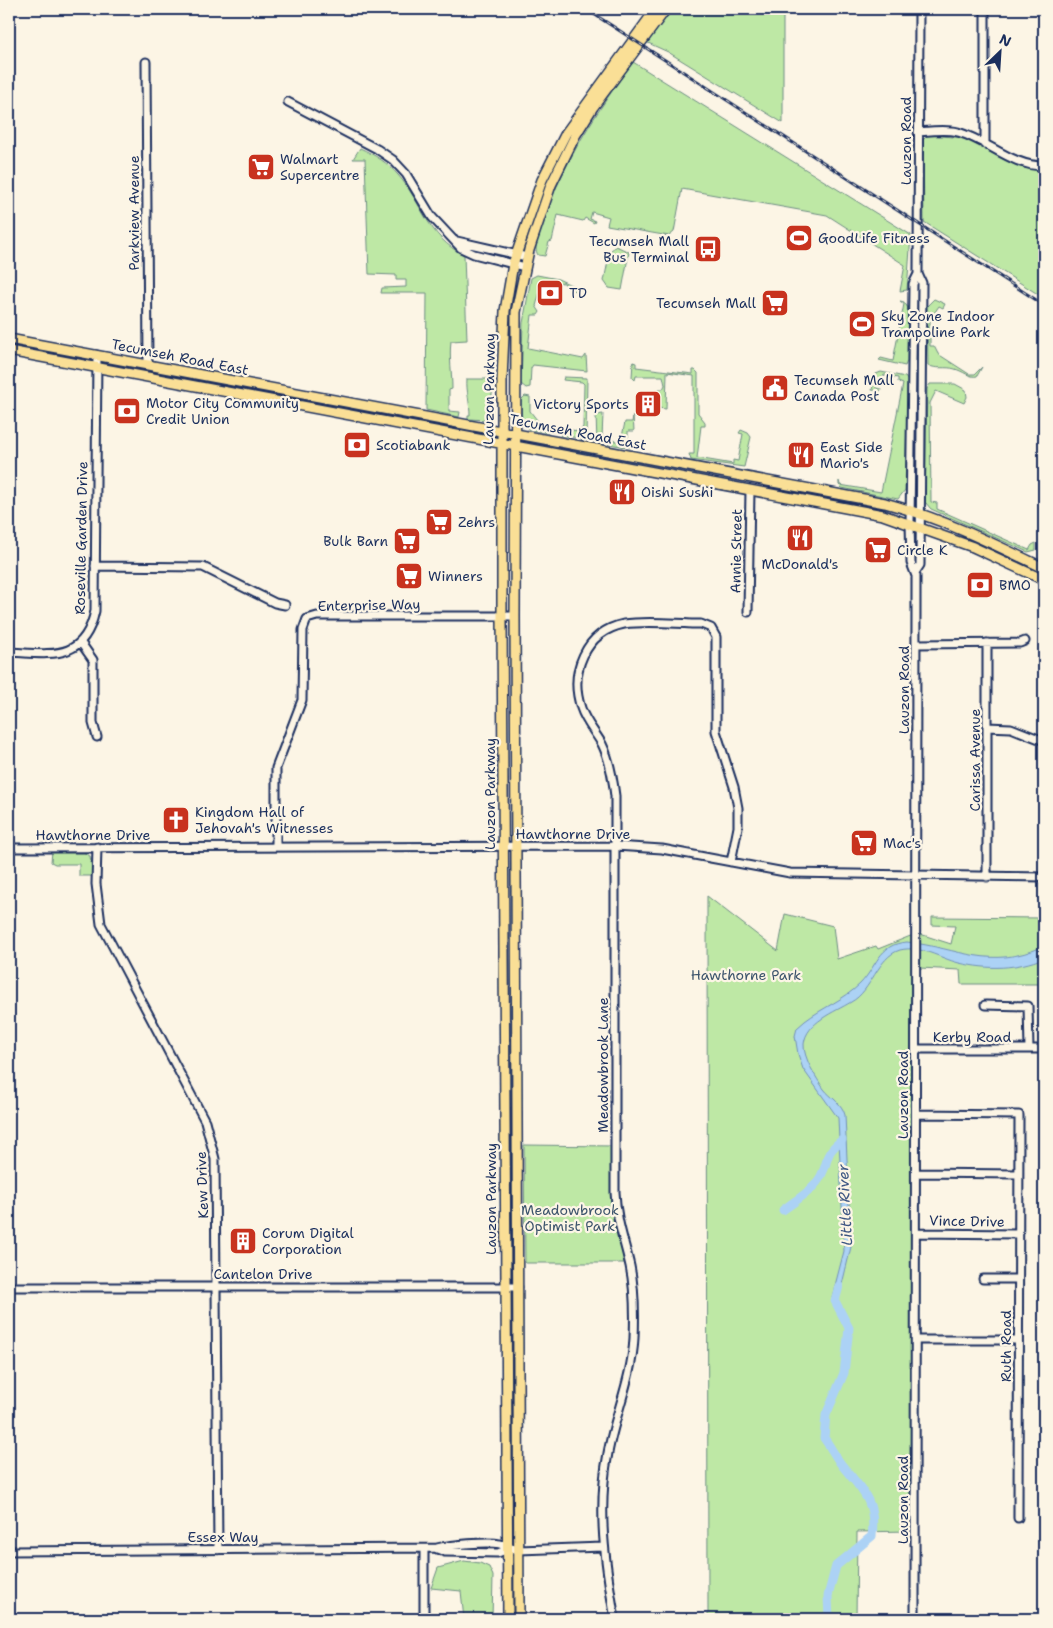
<svg xmlns="http://www.w3.org/2000/svg" width="1053" height="1628" viewBox="0 0 1053 1628" font-family="'Shantell Sans',sans-serif">
	<rect width="100%" height="100%" fill="#fcf5e5"/>
	<filter id="ink" filterUnits="userSpaceOnUse"><feTurbulence type="fractalNoise" baseFrequency=".02" numOctaves="2"/><feDisplacementMap in="SourceGraphic" scale="10" xChannelSelector="R" yChannelSelector="G"/><feConvolveMatrix kernelMatrix="1 2 1 2 8 2 1 2 1" color-interpolation-filters="sRGB"/></filter>
	<g filter="url(#ink)">
		<!-- green -->
		<path fill="#bee8a5" stroke="#6c8c82" d="M 670,9 L 783,9 L 783,123 L 668,52 L 646,42 Z
			M 633,62 L 911,235 L 907,290 L 900,291 L 905,265 L 827,215 L 682,189 L 674,232 L 669,236 L 607,225 L 609,217 L 592,212 L 590,219 L 595,221 L 594,223 L 585,218 L 583,221 L 558,215 L 552,241 L 549,242 L 545,256 L 538,255 C 532,246 541,228 544,218 C 565,160 596,112 633,62 Z
			M 928,135 L 966,138 L 1019,167 L 1044,170 L 1044,298 L 924,222 L 923,140 Z
			M 360,148 C 375,155 388,163 398,175 C 422,202 427,237 464,255 L 467,340 L 451,341 C 449,357 452,373 452,389 L 449,390 L 449,411 L 460,412 L 459,417 L 426,410 L 427,293 L 381,293 L 382,288 L 406,287 L 406,280 L 396,280 L 396,275 L 369,274 L 365,159 L 353,159 Z
			M 616,246 L 629,252 L 622,290 L 609,288 L 604,281 L 610,251 Z
			M 537,275 L 558,279 L 584,291 L 570,290 L 564,283 L 543,281 L 536,306 L 540,312 L 538,315 L 532,315 L 528,348 L 583,359 L 586,355 L 587,371 L 533,365 L 531,368 L 530,387 L 526,388 L 521,384 L 523,323 L 531,278 Z
			M 934,299 L 945,304 L 943,308 L 939,306 L 930,319 L 930,346 L 934,346 L 938,354 L 969,374 L 975,374 L 982,367 L 977,376 C 970,378 963,371 955,369 C 946,366 936,370 928,365 L 927,306 Z
			M 900,301 L 904,302 L 908,308 L 907,361 L 905,366 L 879,360 L 881,358 L 893,361 L 904,304 Z
			M 633,362 L 636,363 L 636,367 L 693,374 L 693,370 L 695,370 L 698,373 L 698,413 L 705,422 L 705,426 L 701,426 L 697,458 L 733,464 L 733,460 L 738,461 L 743,434 L 739,433 L 741,430 L 748,433 L 751,437 L 744,467 L 691,460 L 689,454 L 694,454 L 694,376 L 667,372 L 666,409 L 658,408 L 659,389 L 663,389 L 665,385 L 663,376 L 636,376 L 635,380 L 632,377 Z
			M 881,372 L 905,377 L 908,381 L 905,490 L 898,499 L 842,488 L 839,485 L 839,481 L 840,485 L 881,492 L 903,384 L 898,382 L 898,378 L 884,375 L 881,379 L 878,380 L 876,388 L 881,389 L 880,391 L 872,390 L 876,374 Z
			M 564,377 L 587,378 L 586,439 L 560,435 L 561,429 L 580,431 L 583,427 L 584,384 L 582,382 L 563,380 Z
			M 467,379 L 492,379 L 492,414 L 489,420 L 468,419 L 468,415 L 470,415 C 470,402 466,391 467,379 Z
			M 930,384 L 955,384 L 966,390 L 967,397 L 964,403 L 936,391 L 930,403 L 931,502 L 937,503 L 937,509 L 1029,550 L 1032,545 L 1036,543 L 1036,550 L 1028,552 L 931,509 L 925,502 L 927,389 Z
			M 525,396 L 530,397 L 530,411 L 541,425 L 549,426 L 549,433 L 528,429 L 522,425 L 521,400 Z
			M 603,414 L 602,438 L 621,442 L 625,422 L 632,422 L 633,416 L 634,431 L 628,431 L 628,445 L 633,446 L 633,448 L 597,442 L 596,415 Z
			M 80,850 L 90,856 L 93,876 L 79,876 L 79,864 L 55,864 L 51,862 L 52,851 Z
			M 707,896 L 778,951 L 785,914 L 833,926 L 837,959 L 876,946 L 878,949 L 913,935 L 910,1531 L 857,1532 L 856,1619 L 708,1619 Z
			M 932,917 L 1044,918 L 1044,984 L 961,984 L 960,970 L 919,968 L 920,934 L 951,944 L 955,926 L 932,925 Z
			M 524,1145 L 613,1146 L 614,1207 L 624,1263 L 525,1263 Z
			M 464,1561 L 480,1563 L 489,1567 L 493,1576 L 492,1619 L 464,1619 L 461,1591 L 431,1588 L 438,1568 Z"/>
		<!-- water -->
		<path fill="#acd2f5" stroke="#7291b9" d="M 907,942 C 960,948 990,971 1044,946 L 1044,958 C 1016,969 989,970 959,963 C 939,958 921,945 900,950 C 877,957 872,991 851,1002 C 835,1012 806,1022 804,1044 C 803,1057 816,1078 824,1089 C 831,1098 842,1103 845,1115 L 851,1247 L 839,1297 L 832,1297 L 844,1251 L 838,1118 L 803,1069 L 798,1054 L 795,1036 L 797,1028 L 805,1021 C 822,1008 845,999 860,984 C 877,967 878,944 907,942 Z"/>
		<g fill="none" stroke-linecap="round" stroke-linejoin="round">
			<!-- river -->
			<path stroke="#acd2f5" stroke-width="9" d="M 783,1210 C 796,1200 813,1191 821,1176 C 831,1157 822,1156 842,1140
				M 829,1619 L 828,1596 L 836,1566 L 872,1536 C 877,1501 861,1489 841,1464 C 835,1456 830,1446 824,1438 L 826,1415 L 844,1373 L 849,1328 L 835,1301 L 839,1286"/>
			<!-- minor casing -->
			<g stroke="#1b2f5e" stroke-width="11">
				<path id="minor" d="M 146,62 L 148,365
					M 288,102 L 377,149 L 393,160 L 406,174 L 432,217 L 461,248 L 474,254 L 525,267
					M 918,132 C 931,131 946,129 958,132 C 989,141 1011,166 1044,166
					M 985,143 L 985,9
					M 457,241 L 527,257
					M 95,566 L 203,567 L 275,603 L 285,605
					M 916,571 L 920,565 L 922,283 L 918,274
					M 748,612 L 750,490
					M 81,643 L 93,660 L 93,723 L 97,737
					M 916,644 L 1020,643 L 1025,641
					M 9,652 C 51,654 84,662 95,611 L 97,355
					M 987,727 L 1011,728 L 1044,741
					M 97,847 L 96,884 L 101,924 L 205,1121 L 215,1159 L 218,1550
					M 276,847 L 276,768 L 302,700 L 303,630 L 307,619 L 317,616 L 515,616
					M 9,848 L 615,846 L 662,849 L 790,873 L 1044,877
					M 987,877 L 987,643
					M 985,1005 L 1028,1006 L 1029,1049
					M 916,1049 L 1044,1049
					M 916,1114 L 1019,1115 L 1018,1518
					M 916,1173 L 1018,1174
					M 916,1233 L 1018,1234
					M 983,1279 L 1018,1279
					M 9,1287 L 518,1287
					M 916,1340 L 1018,1340
					M 424,1549 L 424,1619
					M 437,1549 L 445,1552 L 498,1553 L 508,1549
					M 9,1551 L 437,1548 C 448,1545 489,1541 500,1544 C 507,1546 511,1549 519,1550 L 603,1547
					M 615,1619 C 605,1563 597,1510 608,1453 C 615,1414 632,1378 634,1338 C 635,1315 635,1290 630,1266 C 624,1240 616,1219 615,1192 L 615,796 C 613,779 610,760 602,744 C 595,732 585,721 581,708 C 569,672 585,632 624,624 C 647,620 678,624 701,624 L 711,628 L 716,637 L 716,731 L 734,787 L 738,808 L 738,827 L 731,862
					M 915,1619 L 916,576 L 911,563 L 910,524 L 913,284 L 918,274 L 919,9"/>
			</g>
			<!-- major casing -->
			<g stroke="#1b2f5e" stroke-width="12">
				<path id="major" d="M 9,339 L 885,503 C 941,518 992,543 1044,568
					M 9,351 L 883,515 L 973,547 L 1044,580
					M 508,1619 L 502,616 L 502,380 L 505,311 L 513,264 L 542,180 L 566,133 L 656,9
					M 519,1619 L 515,616 L 516,312 L 529,250 L 551,185 L 575,136 L 593,107 L 666,9"/>
			</g>
			<!-- minor -->
			<use href="#minor" stroke="#fcf5e5" stroke-width="7"/>
			<!-- major -->
			<use href="#major" stroke="#fadf96" stroke-width="9"/>
			<!-- rail casing -->
			<g stroke="#1b2f5e" stroke-width="3">
				<path id="rail" d="M 586,9 L 1044,305"/>
			</g>
			<!-- rail -->
			<use href="#rail" stroke="#fcf5e5" stroke-width="1" stroke-dasharray="4" stroke-linecap="butt"/>
		</g>
	</g>
	<!-- icons -->
	<defs>
		<g id="supermarket-square" transform="scale(1.4375)"><rect x="-9" y="-9" width="18" height="18" rx="4" fill="#c8321e" stroke="#fcf5e5"/><path d="M-6-5.5h2.5l.6 2H6L4.5 2H-2.5L-4.4-4H-6ZM-1.5 3.2a1.3 1.3 0 1 0 .1 0ZM3 3.2a1.3 1.3 0 1 0 .1 0Z" fill="#fff"/></g>
		<g id="stadium-square" transform="scale(1.4375)"><rect x="-9" y="-9" width="18" height="18" rx="4" fill="#c8321e" stroke="#fcf5e5"/><path d="M0-5a6.5 5 0 1 0 0 10a6.5 5 0 1 0 0-10ZM-3.5-1.8h7v3.6h-7Z" fill="#fff"/></g>
		<g id="bus-square" transform="scale(1.4375)"><rect x="-9" y="-9" width="18" height="18" rx="4" fill="#c8321e" stroke="#fcf5e5"/><path d="M-5-6H5V4H4V6H2V4H-2V6H-4V4H-5ZM-3.5-4V0h7V-4ZM-3.5 1.2v1.5H-2V1.2ZM2 1.2v1.5H3.5V1.2Z" fill="#fff"/></g>
		<g id="bank-square" transform="scale(1.4375)"><rect x="-9" y="-9" width="18" height="18" rx="4" fill="#c8321e" stroke="#fcf5e5"/><path d="M-6-4H6V4H-6ZM0-2.3a2.3 2.3 0 1 0 0 4.6a2.3 2.3 0 1 0 0-4.6Z" fill="#fff"/></g>
		<g id="civic-square" transform="scale(1.4375)"><rect x="-9" y="-9" width="18" height="18" rx="4" fill="#c8321e" stroke="#fcf5e5"/><path d="M-.6-6.5H3V-4.5H.6V-3L4-1V1h2V6H-6V1h2V-1L-.6-3ZM-1.2 2.5V6h2.4V2.5Z" fill="#fff"/></g>
		<g id="building-square" transform="scale(1.4375)"><rect x="-9" y="-9" width="18" height="18" rx="4" fill="#c8321e" stroke="#fcf5e5"/><path d="M-4-6H4V6H1V3H-1V6H-4ZM-2.5-4.3h1.7v1.8h-1.7ZM.8-4.3h1.7v1.8H.8ZM-2.5-1h1.7V.8h-1.7ZM.8-1h1.7V.8H.8Z" fill="#fff"/></g>
		<g id="restaurant-square" transform="scale(1.4375)"><rect x="-9" y="-9" width="18" height="18" rx="4" fill="#c8321e" stroke="#fcf5e5"/><path d="M-5-6h1v4h1v-4h1v4h1v-4h1v5L-1.5 .5V6h-2V.5L-5-1ZM5-6V6H3V1.5H1.5Q1.5-4 5-6Z" fill="#fff"/></g>
		<g id="church-square" transform="scale(1.4375)"><rect x="-9" y="-9" width="18" height="18" rx="4" fill="#c8321e" stroke="#fcf5e5"/><path d="M-1.2-6h2.4v3.5h3.3v2.4h-3.3V6h-2.4V-.1h-3.3v-2.4h3.3Z" fill="#fff"/></g>
	</defs>
	<g fill-rule="evenodd">
		<use href="#supermarket-square" x="261" y="167"/>
		<use href="#stadium-square" x="799" y="238"/>
		<use href="#bus-square" x="708" y="249"/>
		<use href="#bank-square" x="550" y="293"/>
		<use href="#supermarket-square" x="775" y="303"/>
		<use href="#stadium-square" x="862" y="324"/>
		<use href="#civic-square" x="775" y="388"/>
		<use href="#building-square" x="648" y="404"/>
		<use href="#bank-square" x="127" y="411"/>
		<use href="#bank-square" x="357" y="445"/>
		<use href="#restaurant-square" x="801" y="455"/>
		<use href="#restaurant-square" x="622" y="492"/>
		<use href="#supermarket-square" x="439" y="522"/>
		<use href="#restaurant-square" x="800" y="538"/>
		<use href="#supermarket-square" x="407" y="541"/>
		<use href="#supermarket-square" x="878" y="550"/>
		<use href="#supermarket-square" x="409" y="576"/>
		<use href="#bank-square" x="980" y="585"/>
		<use href="#church-square" x="176" y="820"/>
		<use href="#supermarket-square" x="864" y="843"/>
		<use href="#building-square" x="243" y="1241"/>
	</g>
	<g text-anchor="middle" stroke-width="4.5" stroke-linejoin="round" paint-order="stroke">
		<!-- street labels -->
		<g font-size="14" fill="#1b2f5e" stroke="#fcf5e5">
			<text transform="translate(906 141) rotate(-90)" y="5">Lauzon Road</text>
			<text transform="translate(134 213) rotate(-90)" y="5">Parkview Avenue</text>
			<text transform="translate(180 357) rotate(11)" y="5">Tecumseh Road East</text>
			<text transform="translate(489 389) rotate(-89)" y="5">Lauzon Parkway</text>
			<text transform="translate(578 432) rotate(11)" y="5">Tecumseh Road East</text>
			<text transform="translate(81 538) rotate(-89)" y="5">Roseville Garden Drive</text>
			<text transform="translate(736 551) rotate(-89)" y="5">Annie Street</text>
			<text transform="translate(369 605) rotate(-1)" y="5">Enterprise Way</text>
			<text transform="translate(904 690) rotate(-90)" y="5">Lauzon Road</text>
			<text transform="translate(975 760) rotate(-90)" y="5">Carissa Avenue</text>
			<text transform="translate(490 794) rotate(-90)" y="5">Lauzon Parkway</text>
			<text x="573" y="839">Hawthorne Drive</text>
			<text x="93" y="840">Hawthorne Drive</text>
			<text x="972" y="1042">Kerby Road</text>
			<text transform="translate(603 1065) rotate(-90)" y="5">Meadowbrook Lane</text>
			<text transform="translate(903 1095) rotate(-90)" y="5">Lauzon Road</text>
			<text transform="translate(202 1185) rotate(-92)" y="5">Kew Drive</text>
			<text transform="translate(491 1199) rotate(-90)" y="5">Lauzon Parkway</text>
			<text transform="translate(967 1221) rotate(1)" y="5">Vince Drive</text>
			<text x="263" y="1279">Cantelon Drive</text>
			<text transform="translate(1006 1346) rotate(-90)" y="5">Ruth Road</text>
			<text transform="translate(903 1500) rotate(-90)" y="5">Lauzon Road</text>
			<text x="223" y="1542">Essex Way</text>
		</g>
		<!-- poi labels -->
		<g font-size="14" fill="#1b2f5e" stroke="#fcf5e5" text-anchor="start">
			<text x="280" y="164">Walmart<tspan x="280" dy="16">Supercentre</tspan></text>
			<text x="818" y="243">GoodLife Fitness</text>
			<text x="689" y="246" text-anchor="end">Tecumseh Mall<tspan x="689" dy="16">Bus Terminal</tspan></text>
			<text x="569" y="298">TD</text>
			<text x="756" y="308" text-anchor="end">Tecumseh Mall</text>
			<text x="881" y="321">Sky Zone Indoor<tspan x="881" dy="16">Trampoline Park</tspan></text>
			<text x="794" y="385">Tecumseh Mall<tspan x="794" dy="16">Canada Post</tspan></text>
			<text x="146" y="408">Motor City Community<tspan x="146" dy="16">Credit Union</tspan></text>
			<text x="629" y="409" text-anchor="end">Victory Sports</text>
			<text x="376" y="450">Scotiabank</text>
			<text x="820" y="452">East Side<tspan x="820" dy="16">Mario's</tspan></text>
			<text x="641" y="497">Oishi Sushi</text>
			<text x="458" y="527">Zehrs</text>
			<text x="388" y="546" text-anchor="end">Bulk Barn</text>
			<text x="897" y="555">Circle K</text>
			<text x="800" y="569" text-anchor="middle">McDonald's</text>
			<text x="428" y="581">Winners</text>
			<text x="999" y="590">BMO</text>
			<text x="195" y="817">Kingdom Hall of<tspan x="195" dy="16">Jehovah's Witnesses</tspan></text>
			<text x="883" y="848">Mac's</text>
			<text x="262" y="1238">Corum Digital<tspan x="262" dy="16">Corporation</tspan></text>
		</g>
		<!-- park labels -->
		<g font-size="14" fill="#3c546c" stroke="#fcf5e5">
			<text x="746" y="980">Hawthorne Park</text>
			<text x="570" y="1215">Meadowbrook<tspan x="570" dy="16">Optimist Park</tspan></text>
		</g>
		<!-- water labels -->
		<g font-size="15" font-style="italic" fill="#3f5884" stroke="#fcf5e5">
			<text transform="translate(845 1205) rotate(-93)" y="5">Little River</text>
		</g>
	</g>
	<!-- margin -->
	<rect width="1053" height="1628" fill="none" stroke="#fcf5e5" stroke-width="30"/>
	<rect x="15" y="15" width="1023" height="1598" fill="none" stroke="#1b2f5e" stroke-width="2" filter="url(#ink)"/>
	<!-- north arrow -->
	<g transform="translate(1000 52) rotate(25)" stroke="#fcf5e5" stroke-width="4" paint-order="stroke">
	<path d="M0-4L9 19L0 12L-9 19Z" fill="#1b2f5e"/>
	<text y="-8" font-size="14" font-weight="bold" text-anchor="middle" fill="#1b2f5e">N</text>
	</g>
</svg>
